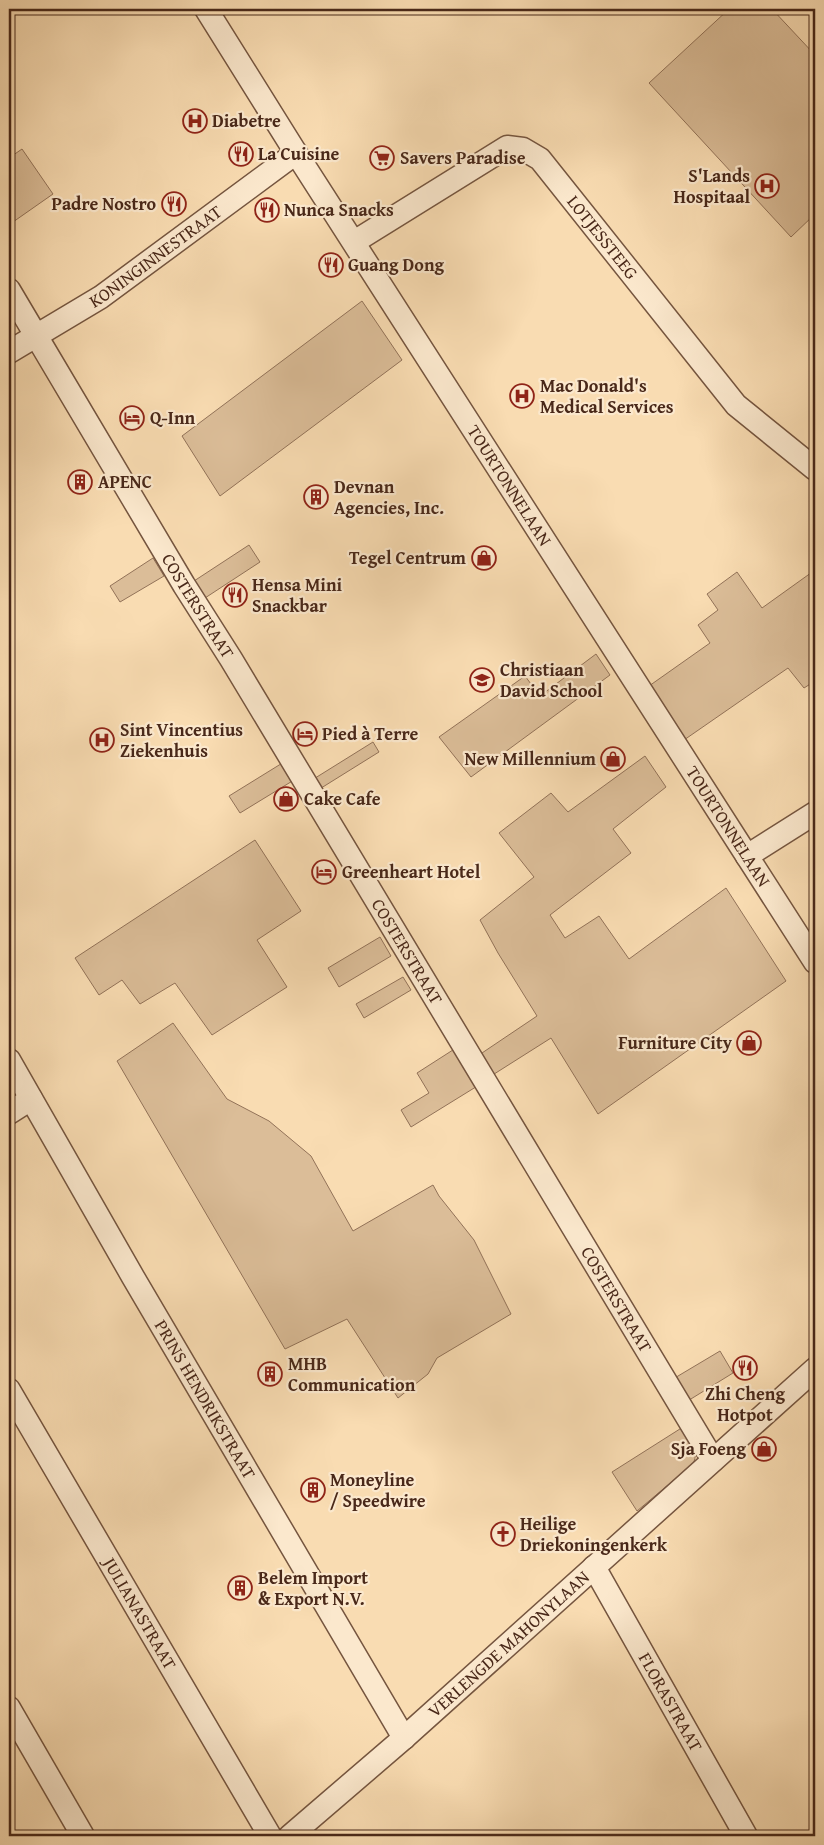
<svg xmlns="http://www.w3.org/2000/svg" width="824" height="1845" viewBox="0 0 824 1845" font-family="'Gentium Book Plus',serif">
	<rect width="100%" height="100%" fill="#f9dcb2"/>
	<filter id="stains"><feTurbulence type="fractalNoise" baseFrequency=".004" numOctaves="4"/><feColorMatrix values="0 0 0 0 .2 0 0 0 0 .09 0 0 0 0 .02 0 0 0 .5 -.17"/></filter>
	<radialGradient id="worn" r=".72"><stop offset=".6" stop-color="#630" stop-opacity="0"/><stop offset="1" stop-color="#630" stop-opacity=".3"/></radialGradient>
	<!-- green -->
	<path fill="#dbbd98" stroke="#927258" d="M 729,9 L 772,9 L 815,55 L 815,214 L 791,237 L 649,83 Z
		M 22,149 L 53,194 L 13,222 L 9,216 L 9,158 Z
		M 362,301 L 402,360 L 220,496 L 182,436 Z
		M 249,545 L 260,562 L 205,598 L 194,581 Z
		M 153,558 L 164,576 L 120,602 L 110,586 Z
		M 815,570 L 815,681 L 804,688 L 788,668 L 684,740 L 649,686 L 710,643 L 698,625 L 718,610 L 707,594 L 737,572 L 762,608 Z
		M 596,654 L 610,675 L 471,777 L 439,737 L 525,676 L 540,696 Z
		M 373,742 L 379,752 L 318,790 L 312,780 Z
		M 645,756 L 666,787 L 613,829 L 631,853 L 550,915 L 565,938 L 599,916 L 629,959 L 726,888 L 786,981 L 598,1114 L 551,1038 L 491,1076 L 479,1055 L 537,1016 L 498,953 L 480,920 L 534,877 L 499,833 L 551,793 L 568,812 Z
		M 284,762 L 294,780 L 240,813 L 229,796 Z
		M 255,840 L 301,911 L 257,940 L 287,987 L 212,1035 L 175,983 L 140,1004 L 122,980 L 99,995 L 75,958 Z
		M 380,937 L 391,956 L 339,987 L 328,968 Z
		M 403,977 L 411,990 L 364,1018 L 356,1004 Z
		M 173,1023 L 227,1099 L 269,1121 L 311,1156 L 353,1231 L 433,1185 L 439,1196 L 474,1240 L 511,1314 L 437,1358 L 428,1374 L 398,1398 L 347,1319 L 285,1349 L 117,1061 Z
		M 456,1048 L 479,1085 L 411,1127 L 401,1110 L 429,1093 L 417,1073 Z
		M 720,1351 L 733,1373 L 686,1402 L 673,1379 Z
		M 683,1427 C 690,1440 700,1449 693,1464 L 637,1511 L 612,1472 Z"/>
	<g fill="none" stroke-linecap="round" stroke-linejoin="round">
		<!-- minor casing -->
		<g stroke="#75553f" stroke-width="25">
			<g id="minor">
				<path id="s1" d="M 206,9 L 296,153 L 815,962"/>
				<path id="s2" d="M 354,242 L 507,147 L 523,149 L 540,159 L 736,405 L 815,469"/>
				<path id="s3" d="M 9,290 L 184,585 L 231,659 L 713,1460"/>
				<path id="s4" d="M 9,352 L 101,297 L 296,153"/>
				<path d="M 747,856 L 815,813"/>
				<path id="s5" d="M 9,1060 L 133,1277 L 404,1738"/>
				<path d="M 9,1113 L 31,1099"/>
				<path id="s6" d="M 9,1390 L 270,1836"/>
				<path id="s7" d="M 594,1567 L 746,1836"/>
				<path d="M 9,1708 L 83,1836"/>
				<path id="s8" d="M 290,1836 L 404,1738 L 815,1369"/>
			</g>
		</g>
		<!-- minor -->
		<use href="#minor" stroke="#fbe8cd" stroke-width="22"/>
	</g>
	<!-- icons -->
	<defs>
		<g id="hospital-ring" transform="scale(1.25)"><circle r="9.5" fill="#fbe8cd" stroke="#8f2418" stroke-width="1.5"/><path d="M-5-5h3v3.5h4V-5h3V5h-3V1.5h-4V5h-3Z" fill="#8f2418"/></g>
		<g id="restaurant-ring" transform="scale(1.25)"><circle r="9.5" fill="#fbe8cd" stroke="#8f2418" stroke-width="1.5"/><path d="M-5-6h1v4h1v-4h1v4h1v-4h1v5L-1.5 .5V6h-2V.5L-5-1ZM5-6V6H3V1.5H1.5Q1.5-4 5-6Z" fill="#8f2418"/></g>
		<g id="supermarket-ring" transform="scale(1.25)"><circle r="9.5" fill="#fbe8cd" stroke="#8f2418" stroke-width="1.5"/><path d="M-6-5.5h2.5l.6 2H6L4.5 2H-2.5L-4.4-4H-6ZM-1.5 3.2a1.3 1.3 0 1 0 .1 0ZM3 3.2a1.3 1.3 0 1 0 .1 0Z" fill="#8f2418"/></g>
		<g id="hotel-ring" transform="scale(1.25)"><circle r="9.5" fill="#fbe8cd" stroke="#8f2418" stroke-width="1.5"/><path d="M-6-4.5h1.5V1H6V5H4.5V3h-9V5H-6ZM-4 0a1.8 1.8 0 1 1 3.6 0ZM.5 0V-2.5h3Q6-2.5 6 0Z" fill="#8f2418"/></g>
		<g id="building-ring" transform="scale(1.25)"><circle r="9.5" fill="#fbe8cd" stroke="#8f2418" stroke-width="1.5"/><path d="M-4-6H4V6H1V3H-1V6H-4ZM-2.5-4.3h1.7v1.8h-1.7ZM.8-4.3h1.7v1.8H.8ZM-2.5-1h1.7V.8h-1.7ZM.8-1h1.7V.8H.8Z" fill="#8f2418"/></g>
		<g id="shop-ring" transform="scale(1.25)"><circle r="9.5" fill="#fbe8cd" stroke="#8f2418" stroke-width="1.5"/><path d="M-5-2.5h2.3a2.7 3.5 0 0 1 5.4 0H5L5.5 6h-11ZM-1.5-2.5h3a1.5 2.3 0 0 0-3 0Z" fill="#8f2418"/></g>
		<g id="school-ring" transform="scale(1.25)"><circle r="9.5" fill="#fbe8cd" stroke="#8f2418" stroke-width="1.5"/><path d="M0-5L7-2L0 1L-7-2ZM-4 1L0 2.5L4 1V4Q0 6-4 4Z" fill="#8f2418"/></g>
		<g id="church-ring" transform="scale(1.25)"><circle r="9.5" fill="#fbe8cd" stroke="#8f2418" stroke-width="1.5"/><path d="M-1.2-6h2.4v3.5h3.3v2.4h-3.3V6h-2.4V-.1h-3.3v-2.4h3.3Z" fill="#8f2418"/></g>
	</defs>
	<g fill-rule="evenodd">
		<use href="#hospital-ring" x="195" y="121"/>
		<use href="#restaurant-ring" x="241" y="154"/>
		<use href="#supermarket-ring" x="382" y="158"/>
		<use href="#hospital-ring" x="767" y="186"/>
		<use href="#restaurant-ring" x="174" y="204"/>
		<use href="#restaurant-ring" x="267" y="210"/>
		<use href="#restaurant-ring" x="331" y="265"/>
		<use href="#hospital-ring" x="522" y="396"/>
		<use href="#hotel-ring" x="132" y="418"/>
		<use href="#building-ring" x="80" y="482"/>
		<use href="#building-ring" x="316" y="497"/>
		<use href="#shop-ring" x="484" y="558"/>
		<use href="#restaurant-ring" x="235" y="595"/>
		<use href="#school-ring" x="482" y="680"/>
		<use href="#hotel-ring" x="305" y="734"/>
		<use href="#hospital-ring" x="102" y="740"/>
		<use href="#shop-ring" x="613" y="759"/>
		<use href="#shop-ring" x="286" y="799"/>
		<use href="#hotel-ring" x="324" y="872"/>
		<use href="#shop-ring" x="749" y="1043"/>
		<use href="#restaurant-ring" x="745" y="1368"/>
		<use href="#building-ring" x="270" y="1374"/>
		<use href="#shop-ring" x="764" y="1449"/>
		<use href="#building-ring" x="313" y="1490"/>
		<use href="#church-ring" x="503" y="1534"/>
		<use href="#building-ring" x="240" y="1588"/>
	</g>
	<g text-anchor="middle" stroke-width="4.5" stroke-linejoin="round" paint-order="stroke">
		<!-- poi labels -->
		<g font-size="18" font-weight="bold" fill="#492819" stroke="#fbe8cd" text-anchor="start">
			<text x="212" y="127">Diabetre</text>
			<text x="258" y="160">La Cuisine</text>
			<text x="400" y="164">Savers Paradise</text>
			<text x="750" y="182" text-anchor="end">S'Lands<tspan x="750" dy="21">Hospitaal</tspan></text>
			<text x="156" y="210" text-anchor="end">Padre Nostro</text>
			<text x="284" y="216">Nunca Snacks</text>
			<text x="348" y="271">Guang Dong</text>
			<text x="540" y="392">Mac Donald's<tspan x="540" dy="21">Medical Services</tspan></text>
			<text x="150" y="424">Q-Inn</text>
			<text x="98" y="488">APENC</text>
			<text x="334" y="493">Devnan<tspan x="334" dy="21">Agencies, Inc.</tspan></text>
			<text x="466" y="564" text-anchor="end">Tegel Centrum</text>
			<text x="252" y="591">Hensa Mini<tspan x="252" dy="21">Snackbar</tspan></text>
			<text x="500" y="676">Christiaan<tspan x="500" dy="21">David School</tspan></text>
			<text x="120" y="736">Sint Vincentius<tspan x="120" dy="21">Ziekenhuis</tspan></text>
			<text x="322" y="740">Pied à Terre</text>
			<text x="596" y="765" text-anchor="end">New Millennium</text>
			<text x="304" y="805">Cake Cafe</text>
			<text x="342" y="878">Greenheart Hotel</text>
			<text x="732" y="1049" text-anchor="end">Furniture City</text>
			<text x="288" y="1370">MHB<tspan x="288" dy="21">Communication</tspan></text>
			<text x="745" y="1400" text-anchor="middle">Zhi Cheng<tspan x="745" dy="21">Hotpot</tspan></text>
			<text x="746" y="1455" text-anchor="end">Sja Foeng</text>
			<text x="330" y="1486">Moneyline<tspan x="330" dy="21">/ Speedwire</tspan></text>
			<text x="520" y="1530">Heilige<tspan x="520" dy="21">Driekoningenkerk</tspan></text>
			<text x="258" y="1584">Belem Import<tspan x="258" dy="21">&amp; Export N.V.</tspan></text>
		</g>
		<!-- street labels -->
		<g font-size="18" fill="#492819" stroke="#fbe8cd">
			<text dy="6" stroke="none"><textPath href="#s2" startOffset="316">LOTJESSTEEG</textPath></text>
			<text dy="6" stroke="none"><textPath href="#s4" startOffset="175">KONINGINNESTRAAT</textPath></text>
			<text dy="6" stroke="none"><textPath href="#s1" startOffset="565">TOURTONNELAAN</textPath></text>
			<text dy="6" stroke="none"><textPath href="#s3" startOffset="368">COSTERSTRAAT</textPath></text>
			<text dy="6" stroke="none"><textPath href="#s1" startOffset="970">TOURTONNELAAN</textPath></text>
			<text dy="6" stroke="none"><textPath href="#s3" startOffset="772">COSTERSTRAAT</textPath></text>
			<text dy="6" stroke="none"><textPath href="#s3" startOffset="1178">COSTERSTRAAT</textPath></text>
			<text dy="6" stroke="none"><textPath href="#s5" startOffset="392">PRINS HENDRIKSTRAAT</textPath></text>
			<text dy="6" stroke="none"><textPath href="#s6" startOffset="259">JULIANASTRAAT</textPath></text>
			<text dy="6" stroke="none"><textPath href="#s8" startOffset="291">VERLENGDE MAHONYLAAN</textPath></text>
			<text dy="6" stroke="none"><textPath href="#s7" startOffset="155">FLORASTRAAT</textPath></text>
		</g>
	</g>
	<!-- margin -->
	<rect width="824" height="1845" fill="none" stroke="#f9dcb2" stroke-width="30"/>
	<rect x="10" y="10" width="804" height="1825" fill="none" stroke="#492819" stroke-width="2.5"/>
	<rect x="15" y="15" width="794" height="1815" fill="none" stroke="#492819"/>
	<rect width="100%" height="100%" filter="url(#stains)"/>
	<rect width="100%" height="100%" fill="url(#worn)"/>
</svg>
